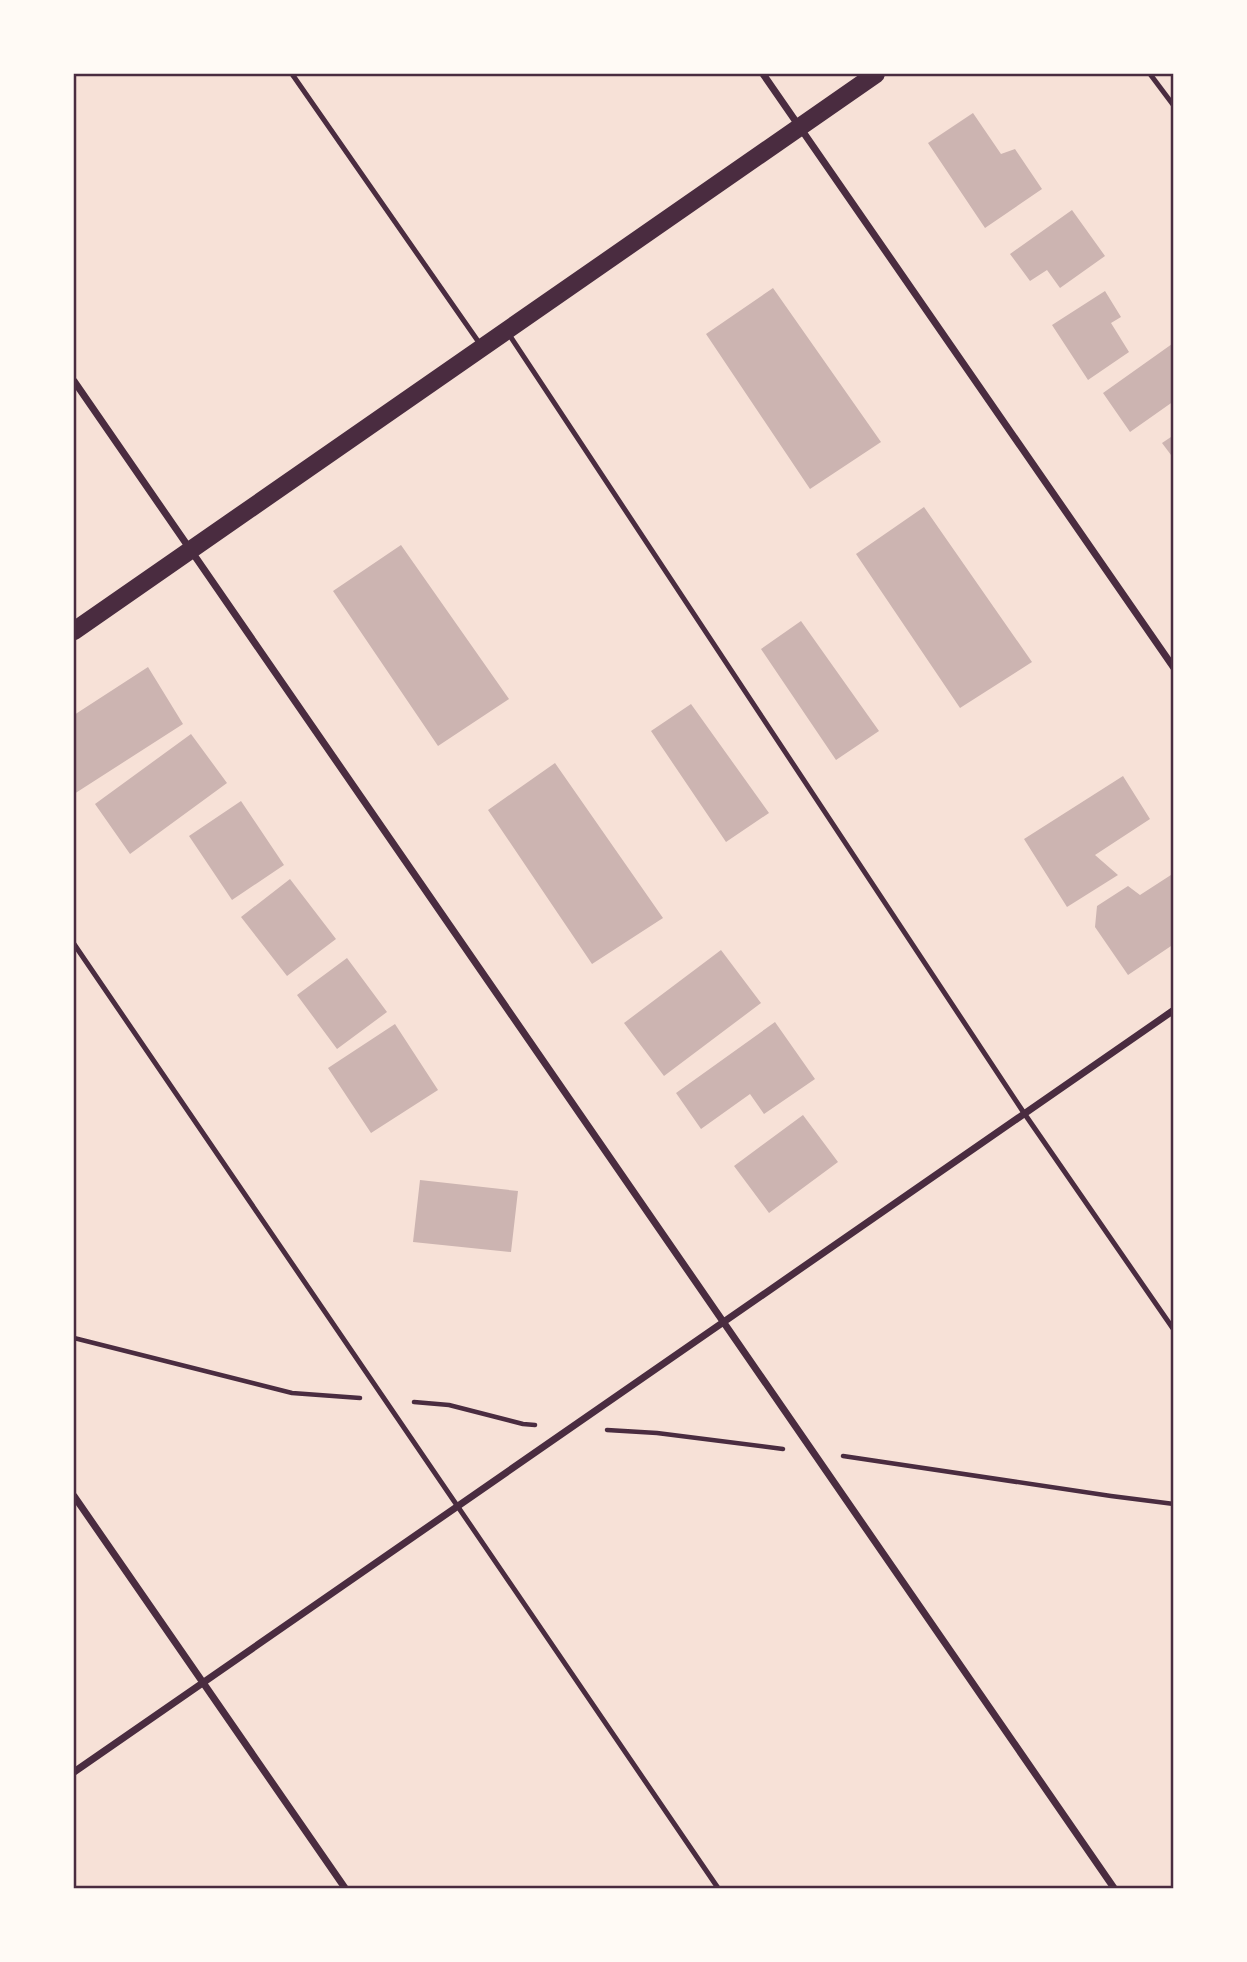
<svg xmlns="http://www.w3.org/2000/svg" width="1247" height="1962" viewBox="0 0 1247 1962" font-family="'Exo 2',sans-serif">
	<rect width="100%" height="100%" fill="#f7e1d7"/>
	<!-- building -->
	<path fill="#ccb4b1" d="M 973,113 L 1001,154 L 1015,149 L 1042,189 L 985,228 L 928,143 Z
		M 1072,210 L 1105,256 L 1060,288 L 1047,270 L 1030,281 L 1010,254 Z
		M 773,288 L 881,442 L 810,489 L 706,334 Z
		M 1105,291 L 1121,317 L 1111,323 L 1129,352 L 1088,380 L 1052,325 Z
		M 1172,344 L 1174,401 L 1130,432 L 1103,393 Z
		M 1174,435 L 1174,459 L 1162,443 Z
		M 924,507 L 1032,662 L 960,708 L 856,554 Z
		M 401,545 L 509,699 L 438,746 L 333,591 Z
		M 801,621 L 879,731 L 836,760 L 761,649 Z
		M 148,667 L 183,724 L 74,794 L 74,715 Z
		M 691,704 L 769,813 L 726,842 L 651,731 Z
		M 191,734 L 227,783 L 130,854 L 95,804 Z
		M 555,763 L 663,918 L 592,964 L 488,810 Z
		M 1123,776 L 1150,819 L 1095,855 L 1118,875 L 1067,907 L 1024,839 Z
		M 241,801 L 284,865 L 232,900 L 189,836 Z
		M 1174,873 L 1174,944 L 1128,975 L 1095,927 L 1097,906 L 1128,886 L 1140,895 Z
		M 290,879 L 336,939 L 287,976 L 241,917 Z
		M 721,950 L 761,1003 L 664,1076 L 624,1023 Z
		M 347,958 L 387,1012 L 337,1049 L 297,995 Z
		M 775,1022 L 815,1079 L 764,1114 L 750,1094 L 701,1129 L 676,1093 Z
		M 395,1024 L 438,1090 L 371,1133 L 328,1068 Z
		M 803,1115 L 838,1162 L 769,1213 L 734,1166 Z
		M 420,1180 L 518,1191 L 511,1252 L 413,1242 Z"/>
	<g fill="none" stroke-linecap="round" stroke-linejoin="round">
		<!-- path -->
		<path stroke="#4a2c40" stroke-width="4.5" d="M 74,1338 L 292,1393 L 360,1398
			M 414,1402 L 449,1405 L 523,1424 L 535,1425
			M 607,1430 L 657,1433 L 783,1449
			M 843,1456 L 1111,1496 L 1174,1504"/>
		<!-- service -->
		<path stroke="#4a2c40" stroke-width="5" d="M 292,74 L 480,344
			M 1150,74 L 1174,106
			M 508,333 L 1024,1113 L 1174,1330
			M 74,944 L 718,1888"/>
		<!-- minor -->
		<path stroke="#4a2c40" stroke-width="7" d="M 763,74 L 1174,668
			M 74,381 L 1114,1888
			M 74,1496 L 345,1888
			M 74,1772 L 1174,1010"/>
		<!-- primary -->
		<path stroke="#4a2c40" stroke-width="18" d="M 74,631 L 876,74"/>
	</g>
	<!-- border -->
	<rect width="1247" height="1962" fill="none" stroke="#fffaf5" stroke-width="150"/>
	<rect x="75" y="75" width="1097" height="1812" fill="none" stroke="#4a2c40" stroke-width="2.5"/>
</svg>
